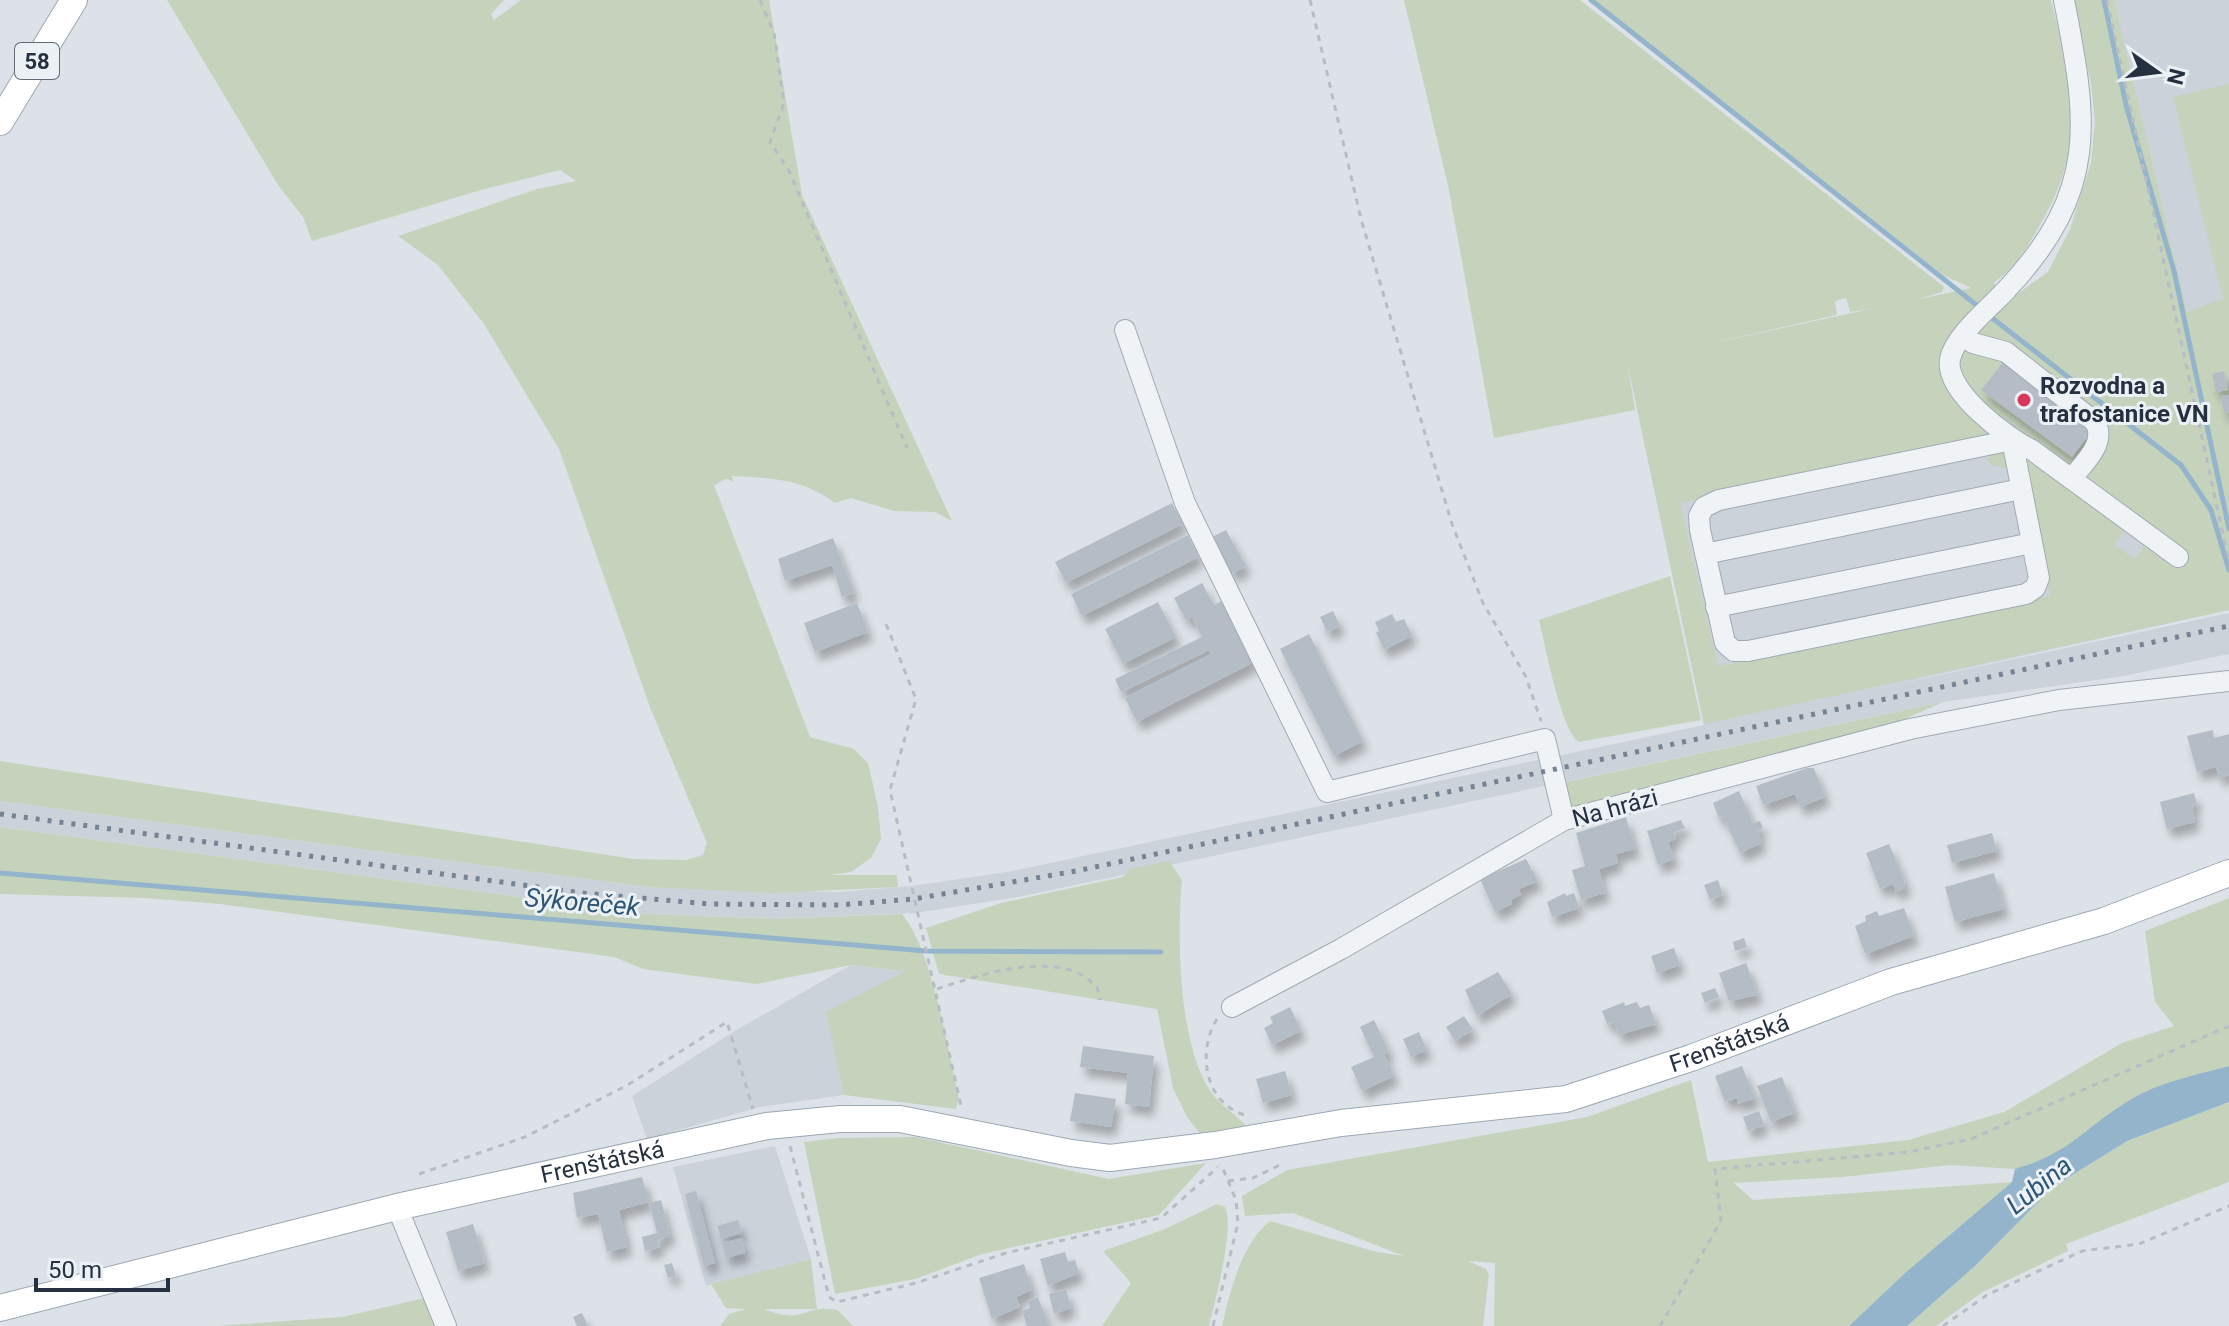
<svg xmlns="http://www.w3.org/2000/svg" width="2229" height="1326" viewBox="0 0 2229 1326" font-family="Roboto,sans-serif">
	<defs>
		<filter id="shadow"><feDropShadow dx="5" dy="9" stdDeviation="4" flood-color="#0004"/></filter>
	</defs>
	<rect width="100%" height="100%" fill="#dde2e8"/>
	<!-- built -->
	<path fill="#cbd2da" d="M 2114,0 L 2229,0 L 2229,501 L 2167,226 L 2126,63 Z
		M 2048,272 L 2229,581 L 2229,610 L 1860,692 L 2229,613 L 2229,654 L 2124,676 L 1943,702 L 1018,897 L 915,913 L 775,919 L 646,914 L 0,827 L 0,801 L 648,887 L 838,892 L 912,886 L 1013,871 L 1704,725 L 1627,362 L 1994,284 L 2012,298 Z
		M 851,965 L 908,971 L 827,1012 L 844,1095 L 760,1107 L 647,1139 L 632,1096 L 738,1029 Z
		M 775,1146 L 811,1259 L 706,1286 L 673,1167 Z"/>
	<!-- green -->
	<path fill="#c5d3bd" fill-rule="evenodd" d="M 167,0 L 504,0 L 491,14 L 494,20 L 521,0 L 769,0 L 802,195 L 952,521 L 935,512 L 894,511 L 851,498 L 835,503 C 803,479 772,478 732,476 L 733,481 L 726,479 L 714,485 L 810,737 L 854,749 L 868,763 L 878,807 L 881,839 L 871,858 L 851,872 L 830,875 L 897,875 L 898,887 L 775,893 L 648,887 L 0,801 L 0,761 L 634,859 L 686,860 L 703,855 L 707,843 L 651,710 L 559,449 L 484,324 L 438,265 L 398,236 L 537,189 L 576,181 L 560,170 L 481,190 L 312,241 L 303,217 L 278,185 Z
		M 1404,0 L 1580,0 L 1944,287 L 1942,292 L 1919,299 L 1971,288 L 1943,275 L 1593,0 L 2051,0 C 2075,92 2088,146 2036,232 C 2025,251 2012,271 1993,283 L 2012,298 L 2048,272 L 2070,229 L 2091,163 L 2095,122 L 2091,83 L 2072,0 L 2114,0 L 2187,312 L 2223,299 L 2173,97 L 2229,84 L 2229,395 L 2221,397 L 2224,413 L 2229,412 L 2229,610 L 1704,724 L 1627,361 L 1635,410 L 1494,438 L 1449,190 ZM 1846,298 L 1850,312 L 1870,309 L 1704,345 L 1837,315 L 1835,301 ZM 2004,361 L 2090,433 L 2072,456 L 1981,390 ZM 1983,438 L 1989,464 L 2011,470 L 2023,467 L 2050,596 L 1718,666 L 1680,503 ZM 2124,530 L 2144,545 L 2135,559 L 2114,545 Z
		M 1670,576 L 1701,720 L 1579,742 C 1561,731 1545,644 1539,620 Z
		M 1943,702 L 1860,739 L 1576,811 L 1566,799 L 1561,783 Z
		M 0,827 L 646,914 L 775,919 L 902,914 C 933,952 947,1048 959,1098 L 956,1109 L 844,1095 L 826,1012 L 906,971 L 851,965 L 756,984 L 643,969 L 614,957 L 220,904 L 145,898 L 0,894 Z
		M 1169,861 L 1182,880 C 1177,936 1178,1040 1209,1089 C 1220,1106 1235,1113 1248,1128 L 1202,1136 L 1187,1117 L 1173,1088 L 1157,1009 L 939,974 L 926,928 L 1001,903 L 1123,877 L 1130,869 Z
		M 2229,898 L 2229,1066 L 2131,1099 L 2074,1144 L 2038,1162 L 2015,1169 L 1950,1165 L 1843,1177 L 1734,1183 L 1753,1200 L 2012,1182 L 1905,1273 L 1849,1326 L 1494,1326 L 1495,1263 L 1468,1261 L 1486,1269 L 1489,1275 L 1483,1326 L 1222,1326 C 1230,1292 1241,1244 1270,1221 L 1377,1252 L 1404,1256 L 1293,1213 L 1245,1216 L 1242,1196 L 1287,1170 L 1587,1117 L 1691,1080 L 1708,1162 L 1908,1140 L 2004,1112 L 2122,1043 L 2174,1026 L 2155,1002 L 2145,931 Z
		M 2229,1102 L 2229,1182 L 2066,1244 L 2068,1251 L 1981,1293 L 1936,1326 L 1907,1326 L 1976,1265 L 2053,1187 L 2127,1141 Z
		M 916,1137 L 1109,1179 L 1206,1163 L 1159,1215 L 982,1254 L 915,1279 L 835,1294 L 804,1142 L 838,1138 Z
		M 1217,1204 L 1225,1207 C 1235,1226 1215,1302 1209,1326 L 1102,1326 L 1131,1283 L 1103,1251 L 1165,1229 Z
		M 811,1259 L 817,1309 L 764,1309 C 806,1326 801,1303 838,1310 L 853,1326 L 720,1326 L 729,1314 L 746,1309 L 726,1308 L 711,1284 Z
		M 425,1298 L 440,1326 L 216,1326 L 342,1317 Z"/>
	<!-- water -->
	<path fill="#94b4cc" d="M 2229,1066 L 2229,1102 L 2127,1141 L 2053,1187 L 1976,1265 L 1907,1326 L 1849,1326 L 1905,1273 L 2012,1182 L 2015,1169 C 2071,1153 2085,1127 2130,1100 C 2159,1082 2197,1075 2229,1066 Z"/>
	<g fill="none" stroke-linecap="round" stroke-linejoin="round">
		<!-- stream -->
		<path stroke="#94b4cc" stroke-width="5" d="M 1591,0 L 1979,307
			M 2104,0 L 2126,105 L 2174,271 L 2229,529
			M 1987,314 L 2181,465 L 2211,510 L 2229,570
			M 0,873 L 926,951 L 1161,952"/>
	</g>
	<!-- building -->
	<path fill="#b4bcc5" filter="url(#shadow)" d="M 2004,361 L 2090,433 L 2072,457 L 1981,390 Z
		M 2224,371 L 2228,390 L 2216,392 L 2212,374 Z
		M 2229,395 L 2229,412 L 2224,413 L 2221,396 Z
		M 1172,503 L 1183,524 L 1066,583 L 1055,562 Z
		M 1226,530 L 1246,566 L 1232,574 L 1212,537 Z
		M 1188,535 L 1199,557 L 1082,616 L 1071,594 Z
		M 833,538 L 854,593 L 842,597 L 832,565 L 785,581 L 778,559 Z
		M 1202,583 L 1214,605 L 1224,600 L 1254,662 L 1137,722 L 1125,698 L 1211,654 L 1209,650 L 1121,692 L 1115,679 L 1202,637 L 1192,617 L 1186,620 L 1174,598 Z
		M 1158,602 L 1176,637 L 1123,664 L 1105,629 Z
		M 857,603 L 868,632 L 815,652 L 804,623 Z
		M 1333,611 L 1340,626 L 1327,632 L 1320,617 Z
		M 1392,614 L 1396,622 L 1404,619 L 1412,636 L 1384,650 L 1376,633 L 1379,631 L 1375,622 Z
		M 1309,634 L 1363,741 L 1334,756 L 1280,649 Z
		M 2213,730 L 2214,738 L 2229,734 L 2229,775 L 2219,778 L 2216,767 L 2197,772 L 2187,736 Z
		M 1807,768 L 1814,768 L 1825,797 L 1800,807 L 1795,794 L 1763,805 L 1756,786 Z
		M 1739,791 L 1753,823 L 1760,821 L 1763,828 L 1757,831 L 1762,843 L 1740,853 L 1723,816 L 1719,818 L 1713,803 Z
		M 2194,793 L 2197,804 L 2192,805 L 2195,822 L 2167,829 L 2160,802 Z
		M 1626,817 L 1635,849 L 1616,854 L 1618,863 L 1599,869 L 1605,893 L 1581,900 L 1572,870 L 1585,866 L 1576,833 Z
		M 1681,820 L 1685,828 L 1674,832 L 1676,839 L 1668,842 L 1674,859 L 1658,865 L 1647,831 Z
		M 1992,833 L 1997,851 L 1952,863 L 1947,845 Z
		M 1889,844 L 1904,879 L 1905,888 L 1896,892 L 1893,884 L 1880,889 L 1866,853 Z
		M 1526,859 L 1538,881 L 1519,889 L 1521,895 L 1511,900 L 1512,904 L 1495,912 L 1480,879 Z
		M 1994,873 L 2004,909 L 1955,922 L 1945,887 Z
		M 1718,880 L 1723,895 L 1710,900 L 1704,885 Z
		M 1565,893 L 1566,896 L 1574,893 L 1579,908 L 1552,917 L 1547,902 Z
		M 1904,908 L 1914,936 L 1865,954 L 1855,926 L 1866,921 L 1865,916 L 1877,911 L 1879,916 Z
		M 1744,938 L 1747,947 L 1735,951 L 1733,942 Z
		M 1674,948 L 1680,965 L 1657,973 L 1651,956 Z
		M 1746,963 L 1758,995 L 1729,1001 L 1719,973 Z
		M 1498,972 L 1512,994 L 1477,1016 L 1465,990 Z
		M 1715,988 L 1719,997 L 1705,1003 L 1701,993 Z
		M 1624,1002 L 1625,1006 L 1637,1002 L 1640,1008 L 1649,1005 L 1656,1024 L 1619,1035 L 1614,1022 L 1607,1024 L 1602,1011 Z
		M 1290,1007 L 1301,1031 L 1272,1045 L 1264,1028 L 1273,1023 L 1270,1017 Z
		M 1464,1016 L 1473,1030 L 1455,1041 L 1446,1027 Z
		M 1374,1020 L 1389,1052 L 1384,1054 L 1394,1076 L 1362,1091 L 1351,1067 L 1374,1057 L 1360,1027 Z
		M 1419,1032 L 1427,1050 L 1411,1057 L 1403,1039 Z
		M 1083,1046 L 1154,1056 L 1149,1107 L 1125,1104 L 1128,1073 L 1080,1067 Z
		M 1742,1066 L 1755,1098 L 1738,1104 L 1737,1098 L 1725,1102 L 1715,1076 Z
		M 1285,1071 L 1292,1095 L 1263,1103 L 1256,1079 Z
		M 1782,1077 L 1795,1113 L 1771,1122 L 1757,1086 Z
		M 1075,1093 L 1116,1099 L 1111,1127 L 1070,1121 Z
		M 1759,1111 L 1764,1125 L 1748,1131 L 1743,1117 Z
		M 642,1177 L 649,1202 L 619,1210 L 627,1247 L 607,1252 L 598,1214 L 577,1218 L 573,1193 Z
		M 696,1191 L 715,1263 L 704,1266 L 685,1194 Z
		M 661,1200 L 670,1236 L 658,1240 L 660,1247 L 645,1251 L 642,1237 L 657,1233 L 649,1203 Z
		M 738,1220 L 742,1233 L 721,1239 L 717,1226 Z
		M 473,1224 L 485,1263 L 458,1271 L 446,1232 Z
		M 742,1238 L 745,1253 L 726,1258 L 722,1243 Z
		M 1065,1252 L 1068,1262 L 1075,1260 L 1079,1273 L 1048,1286 L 1040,1259 Z
		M 672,1263 L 676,1276 L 668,1278 L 664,1265 Z
		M 1024,1264 L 1032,1290 L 1016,1297 L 1020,1307 L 992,1319 L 979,1278 Z
		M 1066,1289 L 1071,1308 L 1054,1314 L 1049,1294 Z
		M 1038,1297 L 1049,1326 L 1027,1326 L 1022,1311 L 1030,1308 L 1028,1301 Z
		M 582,1313 L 588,1326 L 577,1326 L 573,1317 Z"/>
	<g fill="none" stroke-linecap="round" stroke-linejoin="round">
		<!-- minor casing -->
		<g stroke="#a2a9b2" stroke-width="22">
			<path id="minor" d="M 2064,0 C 2088,122 2099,191 2007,289 C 1991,307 1955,335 1950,359 C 1944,391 2006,437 2032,450 L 2178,557
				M 1125,330 L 1185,503 L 1327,792 L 1545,739 L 1564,820
				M 1964,336 L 1973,343 L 2006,352 L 2095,422 C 2107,443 2084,463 2071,479
				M 2012,440 L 2039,578 L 2035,588 L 2026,594 L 1748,651 L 1734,651 L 1725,643 L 1700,530 L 1699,516 L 1704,507 L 1719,500 Z
				M 1705,554 L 2021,489
				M 1716,607 L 2032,543
				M 1232,1007 L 1341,949 L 1564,820 L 1910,729 L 2059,700 L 2229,681
				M 397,1207 L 446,1326"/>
		</g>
		<!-- major casing -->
		<g stroke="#9ba8b5" stroke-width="28">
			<g id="major">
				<path d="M 0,122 L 74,0"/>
				<path id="s1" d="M 0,1308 L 397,1207 L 767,1126 L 840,1119 L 900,1119 L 1071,1153 L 1110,1158 L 1215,1145 L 1341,1123 L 1566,1099 L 1691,1058 L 1891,982 L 2104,921 L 2229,873"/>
			</g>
		</g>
		<!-- path -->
		<path stroke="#b7bdc3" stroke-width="3" stroke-dasharray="6 6" stroke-linecap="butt" d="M 760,0 L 774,33 L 784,103 L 770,142 L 789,171 L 907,448
			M 1310,0 L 1361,219 L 1452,524 L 1483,603 L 1526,677 L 1541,721
			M 2107,0 L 2229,562
			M 886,624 L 916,699 L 890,790 L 962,1110
			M 937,989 C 979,975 1027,959 1071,970 C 1080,972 1090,981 1097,986 L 1100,1000
			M 1217,1019 C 1196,1052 1205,1107 1249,1116
			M 790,1146 L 829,1297 L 837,1302 L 916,1283 L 1006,1253 L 1161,1218 L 1218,1167
			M 419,1174 L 525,1137 L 626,1086 L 727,1022 L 753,1109
			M 1228,1181 L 1253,1178 L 1284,1163
			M 1213,1326 L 1238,1223 L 1236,1200 L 1221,1164
			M 1660,1326 L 1721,1221 L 1715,1169 L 1909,1152 L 1971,1139 L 2229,1026
			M 1943,1326 L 1987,1295 L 2082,1251 L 2139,1244 L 2229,1206"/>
		<!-- minor -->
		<use href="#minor" stroke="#f0f3f6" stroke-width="20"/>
		<!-- major -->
		<use href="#major" stroke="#fff" stroke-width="26"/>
		<!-- rail -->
		<path stroke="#758393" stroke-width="5" stroke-dasharray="4 8" stroke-linecap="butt" d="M 0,814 L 582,893 L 710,904 L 839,905 L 914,899 L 1076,871 L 2229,626"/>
	</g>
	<!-- markers -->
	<circle fill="#d9365d" stroke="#ecf1f6" stroke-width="3" cx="2024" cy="400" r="8"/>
	<g text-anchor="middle" stroke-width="6" stroke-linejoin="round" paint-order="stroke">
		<!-- shield labels -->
		<rect fill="#ecf1f6" stroke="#616b77" stroke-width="2" x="15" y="43" width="44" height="36" rx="6"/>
		<g font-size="22" font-weight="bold" fill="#253140">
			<text x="37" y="69">58</text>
		</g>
		<!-- poi labels -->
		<g font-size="24" font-weight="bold" fill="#253140" stroke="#ecf1f6" text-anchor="start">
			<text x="2040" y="394">Rozvodna a<tspan x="2040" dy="28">trafostanice VN</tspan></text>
		</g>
		<!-- street labels -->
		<g font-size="24" fill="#253140" stroke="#ecf1f6">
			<text transform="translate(1615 808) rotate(-15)" y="8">Na hrázi</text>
			<text dy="8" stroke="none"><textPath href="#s1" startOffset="1768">Frenštátská</textPath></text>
			<text dy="8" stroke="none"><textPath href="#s1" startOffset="620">Frenštátská</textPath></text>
		</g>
		<!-- water labels -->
		<g font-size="26" font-style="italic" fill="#2c5477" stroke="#ecf1f6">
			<text transform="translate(582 902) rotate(5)" y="9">Sýkoreček</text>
			<text transform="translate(2039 1185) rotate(-39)" y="9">Lubina</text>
		</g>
	</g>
	<!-- north arrow -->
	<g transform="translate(2157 72) rotate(104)" stroke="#ecf1f6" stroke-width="6" paint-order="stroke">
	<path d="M0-6L14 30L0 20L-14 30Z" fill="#253140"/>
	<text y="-12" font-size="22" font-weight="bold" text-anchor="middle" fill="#253140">N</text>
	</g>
	<!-- scale -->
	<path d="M36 1278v12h132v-12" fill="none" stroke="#253140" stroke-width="4"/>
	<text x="48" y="1278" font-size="24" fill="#253140" stroke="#ecf1f6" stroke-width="6" paint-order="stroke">50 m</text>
</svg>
